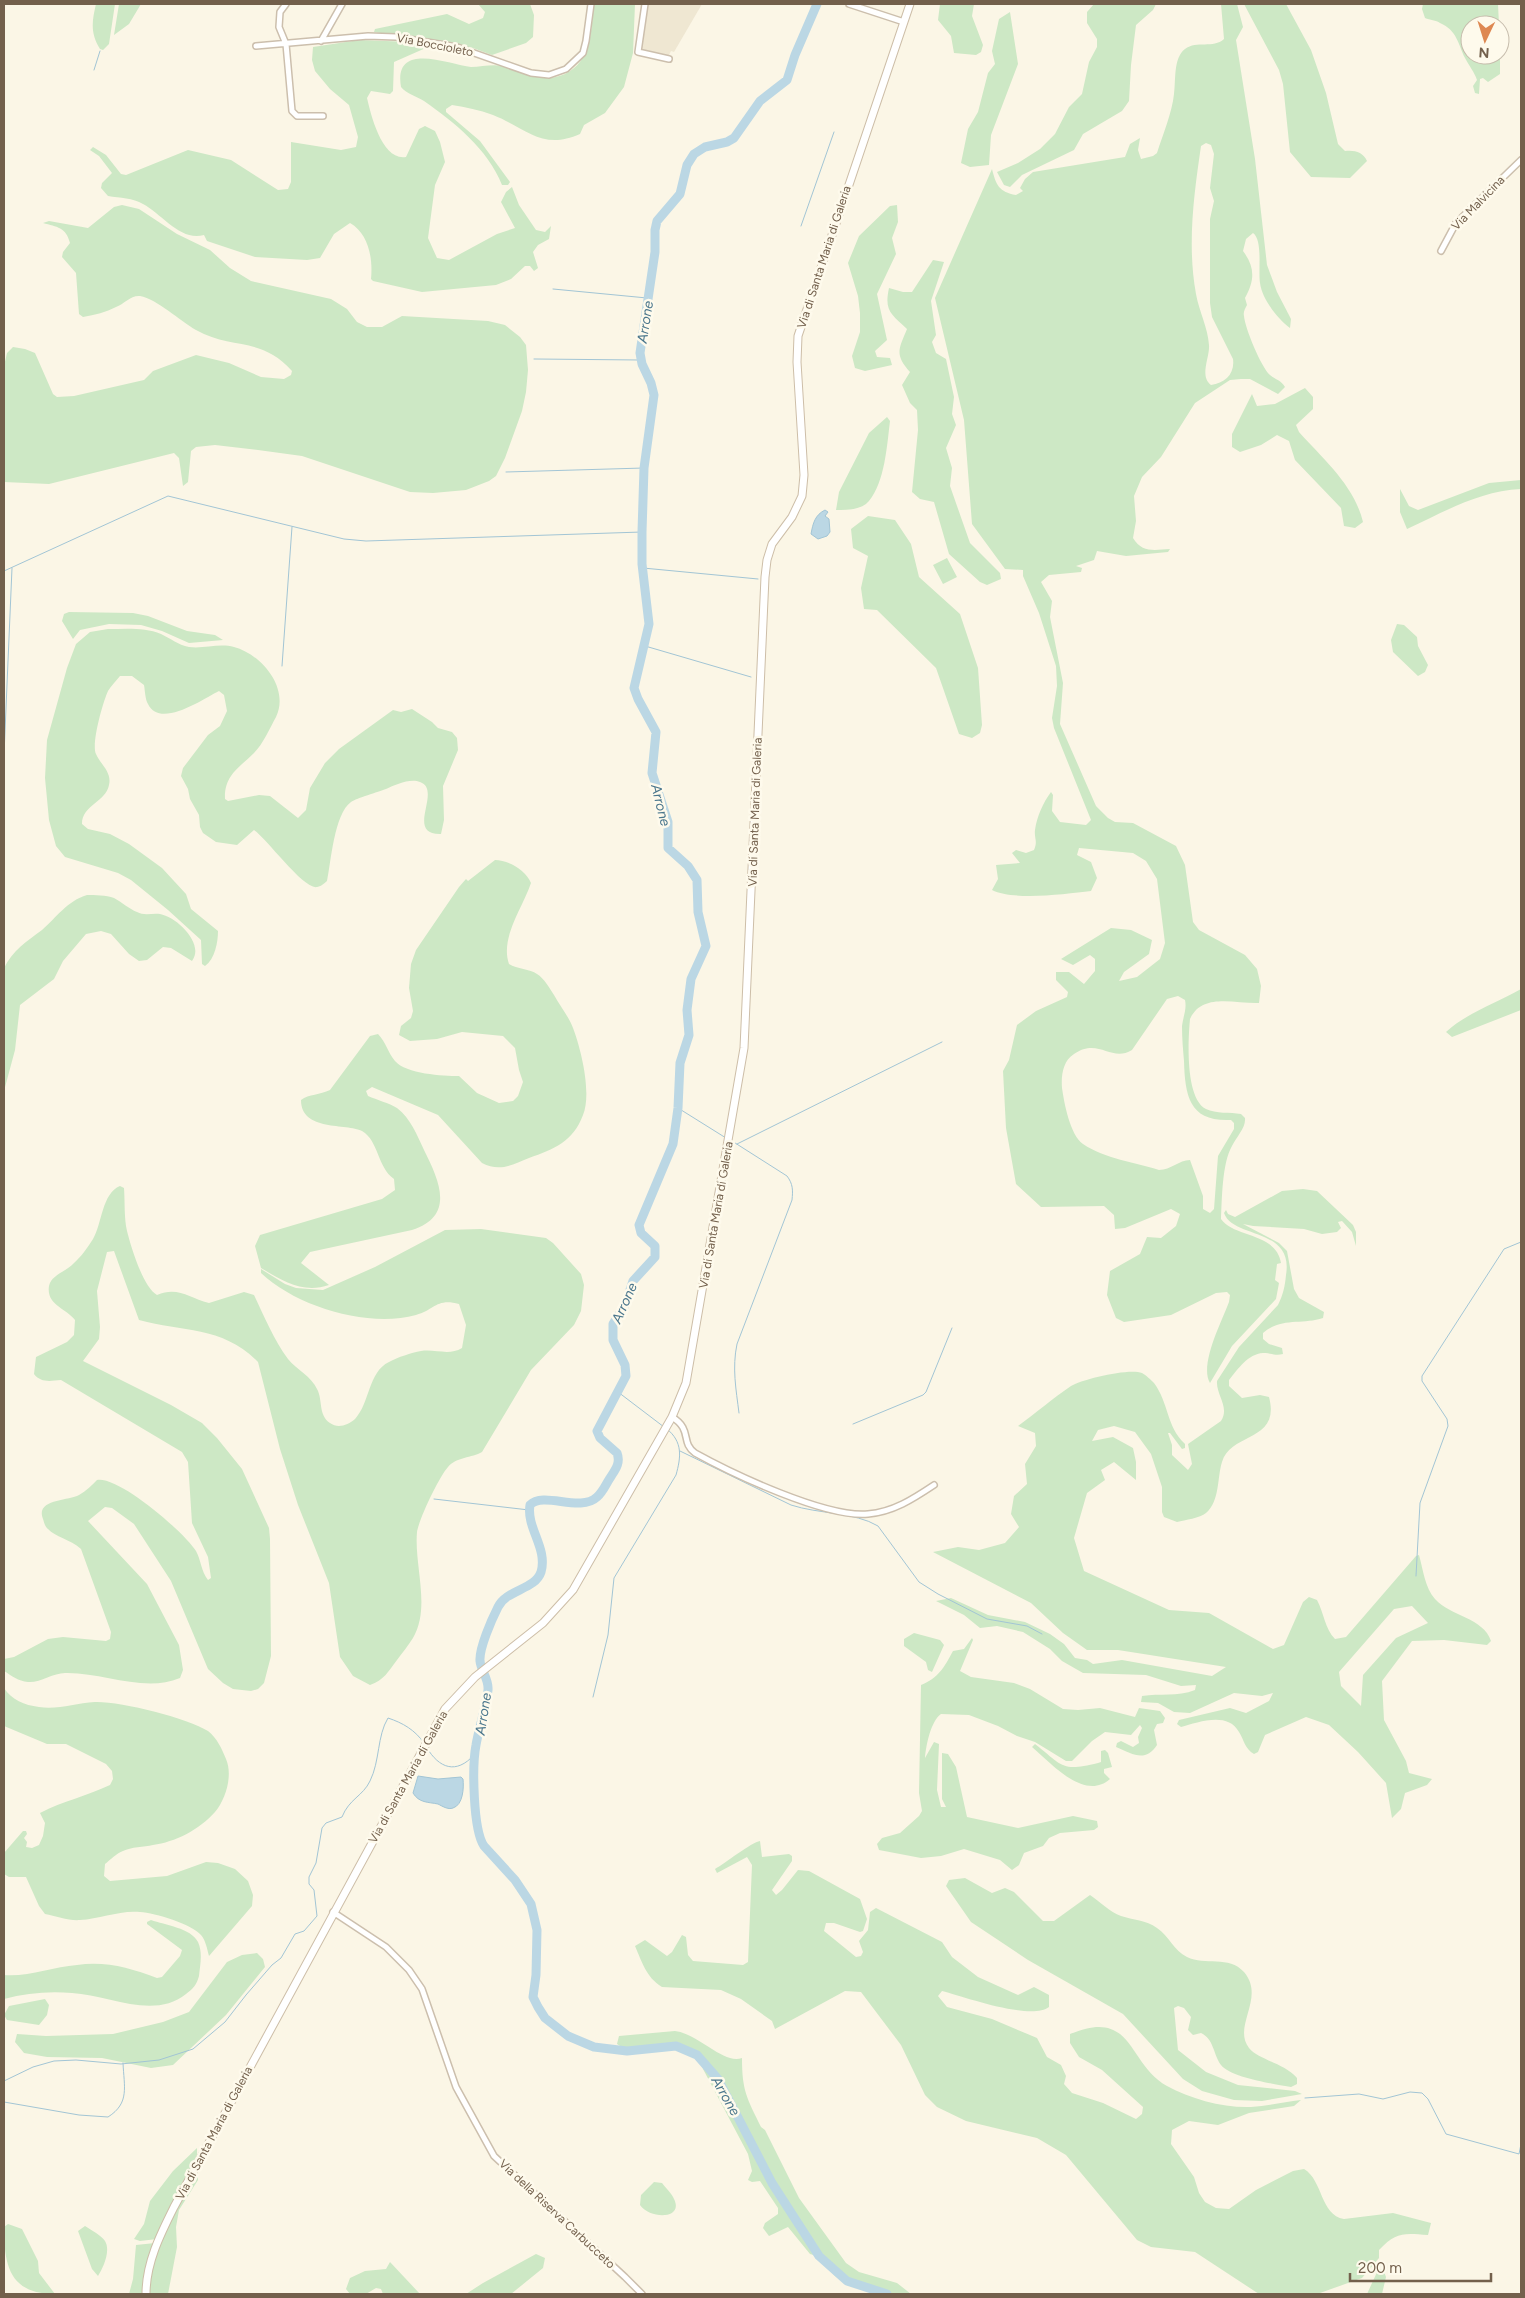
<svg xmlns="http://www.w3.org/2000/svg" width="1525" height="2298" viewBox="0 0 1525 2298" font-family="Figtree,sans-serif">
	<rect width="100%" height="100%" fill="#fbf6e6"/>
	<!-- residential -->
	<path fill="#efe7d2" d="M 647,4 L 702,4 L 674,52 L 671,51 L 668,57 L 642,52 L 640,50 Z"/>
	<!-- green -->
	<path fill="#cde8c5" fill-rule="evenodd" d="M 96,4 L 115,4 L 109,44 L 103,50 L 100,49 C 90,33 92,21 96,4 Z
		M 119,4 L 141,4 L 129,24 L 114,35 Z
		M 478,4 L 530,4 L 534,15 L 533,37 L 526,43 L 492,55 L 473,48 L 374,32 L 375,29 L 447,14 L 469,24 L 483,18 L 485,12 Z
		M 594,4 L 635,4 L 633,53 L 624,87 L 605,113 L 584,125 L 580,134 C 542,151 526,128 493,115 C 479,110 466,107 452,105 L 446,109 L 446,112 L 480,141 L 510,182 L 508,185 L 502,185 C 488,149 454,122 424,101 C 416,96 407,94 401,87 C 393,40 450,65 471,67 C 481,67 492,64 502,66 C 517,69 531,76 546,78 C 552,79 559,76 565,74 C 592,61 591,30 594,4 Z
		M 940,4 L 974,4 L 972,16 L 983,45 L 981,52 L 976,55 L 954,53 L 951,36 L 938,20 Z
		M 1094,4 L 1156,4 L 1153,10 L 1136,25 L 1131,65 L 1129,101 L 1122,111 L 1083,134 L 1074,150 L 1022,175 L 1010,187 L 1004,185 L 997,172 L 1018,163 L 1040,149 L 1055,134 L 1069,107 L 1082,94 L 1089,62 L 1097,47 L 1097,39 L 1087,23 L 1087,12 Z
		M 1221,4 L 1237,4 L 1243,27 L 1236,40 L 1255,159 L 1267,265 L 1277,292 L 1291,319 L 1290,328 C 1277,318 1262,299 1260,283 C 1258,270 1263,240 1253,233 L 1246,239 L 1243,251 C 1255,267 1255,280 1245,298 L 1247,305 C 1245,309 1243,312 1244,316 C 1245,328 1261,367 1270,375 C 1276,380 1281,380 1285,387 L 1278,394 L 1250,379 L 1241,379 L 1230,380 L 1195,403 L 1161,457 L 1142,477 L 1134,496 L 1136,521 L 1133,538 C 1142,553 1154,550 1170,549 L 1168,552 L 1126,556 L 1097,551 L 1094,560 L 1076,566 L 1082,568 L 1081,572 L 1049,575 L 1041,582 L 1052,601 L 1050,617 L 1063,683 L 1060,724 L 1096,806 L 1108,818 L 1115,822 L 1133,823 L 1176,846 L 1185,865 L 1193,922 L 1199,930 L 1245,955 L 1257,969 L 1261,986 L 1259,1003 C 1236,1004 1202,992 1190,1019 C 1188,1040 1185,1098 1206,1109 C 1216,1114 1230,1112 1241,1114 L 1245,1118 C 1246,1128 1236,1137 1232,1146 C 1222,1163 1222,1199 1221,1219 C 1234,1238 1276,1232 1281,1263 L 1277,1264 L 1275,1280 L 1279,1283 L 1276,1299 L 1232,1346 L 1210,1383 C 1199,1365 1222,1321 1229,1302 L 1230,1295 L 1227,1292 L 1216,1293 L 1171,1315 L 1124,1322 L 1116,1318 L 1107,1295 L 1110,1271 L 1140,1254 L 1147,1237 L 1161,1238 L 1176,1226 L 1180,1214 L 1171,1209 L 1125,1228 L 1115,1229 L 1114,1215 L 1104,1206 L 1041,1207 L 1016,1184 L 1006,1128 L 1003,1071 L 1009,1060 L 1017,1025 L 1036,1011 L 1067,997 L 1068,992 L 1056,980 L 1056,972 L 1069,972 L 1084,984 L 1095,971 L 1095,959 L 1090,955 L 1073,965 L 1061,959 L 1111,928 L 1131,930 L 1152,940 L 1149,954 L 1124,972 L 1119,981 L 1137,977 L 1160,959 L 1165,943 L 1157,879 L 1146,861 L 1133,853 L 1079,848 L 1077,855 L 1091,862 L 1097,878 L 1091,891 C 1065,894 1014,901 992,890 L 998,879 L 996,865 L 1020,863 L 1012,853 L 1016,850 L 1026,853 L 1034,850 C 1038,841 1034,838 1035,830 C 1037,816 1043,803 1051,792 L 1053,795 L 1052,811 L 1060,822 L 1086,825 L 1091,820 L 1054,728 L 1052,718 L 1057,686 L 1056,666 L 1039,613 L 1023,576 L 1023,570 L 1005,569 L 972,524 L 964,420 L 935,298 L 992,169 C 996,185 999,192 1016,195 L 1023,191 L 1020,188 L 1025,179 L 1033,172 L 1125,157 L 1130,144 L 1140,138 L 1138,150 L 1141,159 L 1153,156 L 1157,153 C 1163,134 1172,113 1174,94 C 1176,81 1173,58 1185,49 C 1197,40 1213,49 1224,39 ZM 1206,143 L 1211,145 L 1214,154 L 1210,188 L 1214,201 L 1210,219 L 1210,303 L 1212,317 L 1233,359 C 1235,374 1225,383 1211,385 C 1199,376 1210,357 1209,345 C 1208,328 1199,311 1196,294 C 1187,245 1194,194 1201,146 ZM 1178,996 L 1185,1000 C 1187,1009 1183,1017 1182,1026 C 1182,1038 1183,1050 1184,1061 C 1185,1097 1190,1122 1231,1120 L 1234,1123 L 1234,1129 L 1218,1156 L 1214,1209 L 1210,1213 L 1203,1209 L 1203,1196 L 1190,1160 C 1179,1160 1171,1170 1159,1170 C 1135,1162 1105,1159 1083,1144 C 1070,1135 1064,1102 1062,1088 C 1061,1075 1063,1061 1074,1054 C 1099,1037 1111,1063 1132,1050 L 1167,999 Z
		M 1244,4 L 1286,4 L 1311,50 L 1326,93 L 1338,144 L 1345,151 C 1355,150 1363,152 1367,161 L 1350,178 L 1311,177 L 1290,152 L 1283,84 L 1279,70 Z
		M 1423,4 L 1498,4 L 1499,25 L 1470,25 L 1470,55 L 1500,55 L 1500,74 L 1488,82 L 1483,78 L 1480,79 L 1479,94 L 1475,93 L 1473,86 L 1477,80 C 1474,71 1469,66 1465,58 C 1458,44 1457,30 1440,23 C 1436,20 1430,20 1425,18 L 1422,9 Z
		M 1010,12 L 1018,64 L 991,135 L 989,165 L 970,167 L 961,163 L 968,129 L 978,112 L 988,73 L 995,64 L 992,51 L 999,19 Z
		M 359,40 L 412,42 L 428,47 L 394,62 L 393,91 L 390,94 L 371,91 L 367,98 C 371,115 382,161 406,157 L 419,129 L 425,126 L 435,131 L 440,142 L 445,162 L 435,185 L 428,238 L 437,258 L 449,260 L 497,234 L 515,228 L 501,202 L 506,192 L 512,187 L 519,205 L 536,230 L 545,232 L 551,226 L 549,239 L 538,245 L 533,252 L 538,268 L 534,271 L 530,266 L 525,266 L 511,279 L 496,285 L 422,292 L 373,281 L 371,279 C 373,259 369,234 350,223 L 334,234 L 320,258 L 307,260 L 255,257 L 207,241 L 204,235 C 181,242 162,214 143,204 C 133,198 120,198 108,196 L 101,188 L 102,183 L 112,173 L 99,156 L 90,150 L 93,147 L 106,155 L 121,174 L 126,175 L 188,150 L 231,160 L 278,190 L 288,189 L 291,182 L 291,142 L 341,150 L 356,147 L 358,137 L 349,105 L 330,89 L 315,71 L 312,60 L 313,47 Z
		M 122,205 L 139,209 L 177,234 L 210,250 L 230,268 L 251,281 L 331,299 L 347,309 L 357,322 L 367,327 L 382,327 L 402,316 L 488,321 L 505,325 L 520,337 L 526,345 L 528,370 L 526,392 L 522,411 L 505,458 L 496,476 L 489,481 L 466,490 L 433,493 L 410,492 L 302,456 L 258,450 L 215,445 L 196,447 L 191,451 L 188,482 L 183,486 L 179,458 L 174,453 L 49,484 L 4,482 L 4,366 L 7,353 L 13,347 L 25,349 L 35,353 L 53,394 L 57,397 L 74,396 L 144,380 L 153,371 L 196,355 L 229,363 L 261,377 L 284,379 L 291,375 L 292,371 C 261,336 231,350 196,330 C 180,321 157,299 140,296 C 131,295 124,304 116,307 C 106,312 95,315 83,317 L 79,314 L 76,273 L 62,257 L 63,252 L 70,243 C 66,227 57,227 43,223 L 49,221 L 88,228 L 114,207 Z
		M 897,205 L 898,222 L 892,238 L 896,254 L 877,294 L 887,340 L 875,351 L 877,357 L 890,358 L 892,365 L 865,371 L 855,368 L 852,356 L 860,332 L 860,313 L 858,296 L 848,263 L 859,236 L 890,206 Z
		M 933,260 L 944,262 L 931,301 L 936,335 L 932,342 L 936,353 L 946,359 L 954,397 L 952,414 L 956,425 L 946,448 L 952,468 L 950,486 L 970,543 L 1000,573 L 1001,579 L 987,585 L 980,582 L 949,554 L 934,502 L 920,499 L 912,492 L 918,430 L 917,410 L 910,403 L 902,385 L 910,372 C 894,354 899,349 907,329 C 891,314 884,311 889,288 L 903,292 L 912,292 Z
		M 1305,388 L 1313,397 L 1313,409 L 1296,425 L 1299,432 C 1324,460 1354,485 1363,522 L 1355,528 L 1344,526 L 1341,508 L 1295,460 L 1289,441 L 1277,435 L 1261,445 L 1240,452 L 1232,447 L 1232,434 L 1252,394 L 1257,406 L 1275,404 Z
		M 887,417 L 890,421 C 887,445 885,482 869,501 C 862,510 846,510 836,510 L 839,492 L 869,433 Z
		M 1521,480 L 1521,489 C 1479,491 1444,512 1407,529 L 1400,512 L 1400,489 L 1409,506 L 1418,510 L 1489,483 Z
		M 868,516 L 895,520 L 911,544 L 919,577 L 960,614 L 978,668 L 982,725 L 980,733 L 972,738 L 959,734 L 936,668 L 877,610 L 864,609 L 861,588 L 868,556 L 853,548 L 851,529 Z
		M 947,558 L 957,577 L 943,584 L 933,565 Z
		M 69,612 L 133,613 L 148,616 L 187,631 L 215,635 L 223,640 L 189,643 L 162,631 L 141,625 L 109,624 L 80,630 L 73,639 L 62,621 L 64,614 Z
		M 1397,624 L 1404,625 L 1417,637 L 1418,646 L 1428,665 L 1425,672 L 1418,676 L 1393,652 L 1391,640 Z
		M 108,629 C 125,629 145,627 161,634 C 170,638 178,645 189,647 C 204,649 219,643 234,647 C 261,654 290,688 276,717 C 270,728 263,744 254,753 C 240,767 224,775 225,799 L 228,801 L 259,795 L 270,796 L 298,818 L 306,810 L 310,788 L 325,763 L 339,749 L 393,710 L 401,712 L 412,709 L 432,722 L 438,728 L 452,732 L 457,738 L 458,750 L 443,786 L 444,820 L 441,834 C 404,835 443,790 420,782 C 410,778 395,785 386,789 C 378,792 357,798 351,802 C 334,814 331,863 327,881 C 325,883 320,887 317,887 C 304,890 267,839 254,830 L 237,845 L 216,842 L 203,833 L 200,827 L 199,815 L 190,799 L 188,789 L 181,776 L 183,768 L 208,735 L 220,726 L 227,711 L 224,695 L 219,691 C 203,699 160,729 148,704 C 145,699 145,690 144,685 L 132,676 L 120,676 C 116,681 111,686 108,691 C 103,702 91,744 96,754 C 101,765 112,772 109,785 C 106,802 82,805 82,824 L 88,829 L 110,834 L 129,844 L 162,868 L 186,894 L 191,909 L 218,931 C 218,942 215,959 205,966 L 202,964 L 201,940 L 168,910 L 131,880 L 118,873 L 65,857 L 56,846 L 49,820 L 45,778 L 47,740 L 67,668 L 76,644 L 90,632 Z
		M 495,860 C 508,860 526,870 531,883 C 522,909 500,938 509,964 C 517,969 530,969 537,974 C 544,978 550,989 554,995 C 560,1006 569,1017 573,1028 C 581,1049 592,1093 583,1115 C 573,1142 554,1149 529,1158 C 512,1165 499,1172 482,1163 L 438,1115 L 372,1087 L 366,1091 L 368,1096 C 377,1100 389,1103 397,1108 C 411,1119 417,1135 424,1150 C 439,1180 456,1216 412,1230 L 310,1252 L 301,1263 L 329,1285 C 303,1294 283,1281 261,1268 L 255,1246 L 260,1235 L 382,1199 L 395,1190 L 394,1179 C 377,1167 379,1141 362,1131 C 347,1123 301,1132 301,1100 C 309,1094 320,1095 330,1090 L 370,1036 L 378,1034 C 386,1042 388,1053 395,1061 C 406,1074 443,1076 459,1076 L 477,1093 L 499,1103 L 513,1101 L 518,1096 L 523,1082 L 519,1070 L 515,1048 L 503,1036 L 462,1032 L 437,1039 L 410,1041 L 399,1035 L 401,1026 L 411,1018 L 413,1011 L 409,988 L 411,964 L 416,950 L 459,887 L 466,879 L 468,881 Z
		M 87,895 C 95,895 106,895 114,898 C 122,902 129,909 137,912 C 144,916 152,913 160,914 C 177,917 205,944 192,961 L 171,948 L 163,947 L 147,960 L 139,961 L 129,954 L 111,934 L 101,931 L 86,934 L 63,961 L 54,979 L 20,1005 L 15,1050 L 4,1091 L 4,968 C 13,950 26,942 42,930 C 57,917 67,901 87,895 Z
		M 1521,989 L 1521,1010 L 1452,1037 L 1446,1032 C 1465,1014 1498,1002 1521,989 Z
		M 120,1186 L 124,1188 C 125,1202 124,1218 127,1231 C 131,1247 143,1287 157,1295 C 178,1286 189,1298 209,1303 L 244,1292 L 254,1295 C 264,1316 274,1340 288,1359 C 296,1369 312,1377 317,1389 C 323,1400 318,1415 330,1423 C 338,1429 348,1425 355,1419 C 370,1403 368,1372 389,1362 C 398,1357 411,1353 421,1351 C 436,1349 449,1356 462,1348 L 466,1325 L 459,1304 C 436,1298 435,1310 416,1315 C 368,1328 297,1307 261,1273 L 261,1269 L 285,1284 L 296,1288 L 323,1290 L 375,1267 L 445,1230 L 481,1229 L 546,1238 L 553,1243 L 581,1274 L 584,1285 L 581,1311 L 574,1325 L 531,1370 L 482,1452 C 472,1458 456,1457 448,1467 C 439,1477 419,1519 417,1532 C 414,1566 431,1607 413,1638 C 408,1646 402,1653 397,1660 C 388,1672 384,1680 370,1685 L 353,1676 L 340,1657 L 329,1583 L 298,1505 L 280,1449 L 258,1362 C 223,1326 183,1332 139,1320 L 114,1251 L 107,1252 L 97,1291 L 100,1327 L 99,1339 L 83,1361 L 171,1405 L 202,1423 L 217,1438 L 242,1469 L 269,1528 L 270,1539 L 271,1656 L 264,1683 L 258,1689 L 251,1691 L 233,1689 L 223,1683 L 208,1669 L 171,1581 L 134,1524 L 112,1508 L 105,1507 L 88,1521 L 147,1584 L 179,1645 L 183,1670 L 180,1678 C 144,1693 103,1672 65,1673 C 53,1673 40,1683 28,1682 C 18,1681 12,1676 4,1671 L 4,1659 L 14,1657 L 48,1639 L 63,1637 L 106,1641 L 110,1639 L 111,1632 L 81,1549 C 70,1539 55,1537 48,1529 C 45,1527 44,1522 43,1519 C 35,1499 68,1501 79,1495 C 86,1491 92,1485 97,1480 C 119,1476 184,1532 196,1551 C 201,1560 201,1571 208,1580 L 211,1578 L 208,1557 L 192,1523 L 188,1462 L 182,1452 L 61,1380 C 50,1381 41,1383 34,1374 L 36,1357 L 67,1342 L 74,1335 L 75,1320 C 66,1308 46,1305 49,1286 C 51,1275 67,1271 74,1263 C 81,1257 88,1247 93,1239 C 102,1224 102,1193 120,1186 Z
		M 1303,1189 L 1317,1191 L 1353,1225 L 1356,1232 L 1356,1246 L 1352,1232 L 1342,1221 L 1338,1222 L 1341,1228 L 1337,1232 L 1322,1234 L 1304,1229 L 1253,1226 L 1243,1224 L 1279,1243 L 1287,1251 L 1294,1289 L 1299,1298 L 1324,1312 L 1323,1318 C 1302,1325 1281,1317 1263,1333 L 1263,1339 L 1269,1344 L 1282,1348 L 1283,1354 C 1275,1356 1271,1353 1263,1353 C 1248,1354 1238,1369 1229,1380 L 1229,1386 L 1242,1398 L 1260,1395 L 1269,1397 C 1281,1442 1231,1432 1222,1462 C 1217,1478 1220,1501 1206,1513 C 1200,1518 1185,1520 1177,1522 L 1164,1517 L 1162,1512 L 1162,1487 L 1151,1454 L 1135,1432 L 1114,1426 L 1098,1430 L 1092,1441 L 1113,1437 L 1133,1448 L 1136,1462 L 1136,1480 L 1114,1462 L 1101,1470 L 1105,1480 L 1087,1493 L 1074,1538 L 1084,1571 L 1169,1610 L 1209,1613 L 1273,1649 L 1284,1645 L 1303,1602 L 1309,1597 L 1317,1600 C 1324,1613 1325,1629 1335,1639 L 1346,1637 L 1416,1556 L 1419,1555 C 1423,1569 1425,1588 1435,1599 C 1450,1616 1484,1618 1491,1641 L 1487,1645 L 1444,1640 L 1412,1641 L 1382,1681 L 1384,1720 L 1406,1761 L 1409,1773 L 1432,1779 L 1427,1785 L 1405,1793 L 1401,1809 L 1392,1818 L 1386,1783 L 1358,1752 L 1329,1725 L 1306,1717 L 1265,1735 L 1258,1752 L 1254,1754 C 1245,1749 1244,1740 1239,1732 C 1228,1711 1198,1722 1181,1727 L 1177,1724 L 1179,1720 L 1230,1708 L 1246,1713 L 1269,1701 L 1273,1693 L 1262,1696 L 1234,1693 L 1190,1713 L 1174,1712 L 1158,1703 L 1141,1702 L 1142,1696 C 1160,1693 1177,1697 1195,1690 L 1196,1685 L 1181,1686 L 1146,1675 L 1083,1673 L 1062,1661 L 1050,1649 L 1023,1632 L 997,1626 L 980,1628 L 964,1615 L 936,1601 L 951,1598 L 988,1615 L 1025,1622 L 1050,1634 L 1064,1644 L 1075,1658 L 1087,1660 L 1093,1664 L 1122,1660 L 1212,1676 L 1226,1667 L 1118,1650 L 1087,1650 L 1063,1633 L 1031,1603 L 933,1552 L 958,1547 L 979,1550 L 1005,1543 L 1019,1527 L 1011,1514 L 1014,1496 L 1027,1484 L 1025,1464 L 1036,1446 L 1035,1433 L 1018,1426 C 1036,1413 1053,1398 1071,1386 C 1083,1379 1129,1368 1142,1373 C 1146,1375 1151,1380 1154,1383 C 1169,1403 1166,1426 1185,1444 L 1185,1448 L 1182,1449 L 1170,1433 L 1168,1433 L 1172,1445 L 1172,1455 L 1188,1470 L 1192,1464 L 1188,1444 L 1221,1421 C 1230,1407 1216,1395 1217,1381 L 1239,1347 L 1278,1305 C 1283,1295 1285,1286 1286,1275 C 1294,1227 1233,1239 1224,1213 L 1226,1210 L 1228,1214 L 1235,1217 L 1282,1191 ZM 1412,1606 L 1428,1623 L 1396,1638 L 1363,1675 L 1361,1706 L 1341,1686 L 1339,1672 L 1394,1609 Z
		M 914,1633 L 940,1640 L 944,1645 L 932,1672 L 928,1670 L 926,1662 L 904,1646 L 904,1639 Z
		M 972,1638 L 973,1640 L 960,1671 L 971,1677 L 1014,1683 L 1030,1689 L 1063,1709 L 1078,1710 L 1100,1708 L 1135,1717 L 1139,1708 L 1160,1711 L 1165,1718 L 1163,1723 L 1157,1724 L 1154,1730 L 1157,1745 C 1145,1763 1133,1754 1116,1747 L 1117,1743 L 1121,1741 L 1133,1747 L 1139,1743 L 1138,1737 L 1142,1728 L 1140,1725 L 1131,1735 L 1105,1732 L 1092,1741 L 1072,1761 L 1066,1761 L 1035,1742 L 1017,1736 L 998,1726 L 969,1715 L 941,1714 C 931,1721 926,1745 925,1758 L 934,1742 L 939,1744 L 937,1790 L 941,1807 L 946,1807 L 942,1799 L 942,1753 L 948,1754 L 956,1767 L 967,1817 L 1018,1828 L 1073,1816 L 1097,1821 L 1098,1827 L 1094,1830 L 1060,1833 L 1049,1838 L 1043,1846 L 1024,1853 L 1019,1865 L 1012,1870 L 1000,1860 L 964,1849 L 941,1856 L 921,1858 L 879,1850 L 877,1844 L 882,1838 L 900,1833 L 919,1816 L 922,1811 L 919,1793 L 921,1685 C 938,1678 944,1668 953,1651 L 964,1649 Z
		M 4,1688 C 12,1700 24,1705 39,1707 C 58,1710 75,1703 95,1702 C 119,1701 188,1718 208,1731 C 217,1738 222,1749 226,1759 C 233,1775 226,1799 215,1812 C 199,1830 175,1842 153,1845 C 144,1847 131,1847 123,1851 C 117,1853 110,1860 105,1864 L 104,1876 L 110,1881 L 167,1876 L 206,1862 L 218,1863 L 235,1869 L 248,1881 L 253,1895 L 252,1906 L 209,1956 C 207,1949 206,1941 201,1935 C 192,1924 155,1913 140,1912 C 120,1910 100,1919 80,1920 C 69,1921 56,1916 45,1914 L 39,1906 L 26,1877 L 9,1877 L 4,1874 L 4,1853 L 23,1831 L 26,1831 L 27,1834 L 24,1838 L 27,1842 L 26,1847 L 32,1848 L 39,1845 L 43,1836 L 45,1823 L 40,1813 C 63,1801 87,1796 110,1785 L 113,1779 L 112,1771 L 106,1764 L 66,1744 L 47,1744 L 4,1726 Z
		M 1035,1744 C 1063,1766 1061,1772 1098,1763 L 1101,1762 L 1101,1751 L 1105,1750 L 1108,1753 L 1112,1767 L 1104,1769 L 1104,1773 L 1110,1779 C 1084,1802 1050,1762 1032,1747 Z
		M 760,1841 L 762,1857 L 789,1854 L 792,1856 L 792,1861 L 772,1890 L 776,1895 L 782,1890 L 798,1870 L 809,1871 L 860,1899 L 867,1919 L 863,1931 L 860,1932 L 834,1923 L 826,1923 L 824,1931 L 856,1957 L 861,1956 L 863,1952 L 859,1941 L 868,1930 L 870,1912 L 876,1908 L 942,1942 L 952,1957 L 978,1977 L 1018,1995 L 1034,1987 L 1049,1995 L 1049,2007 C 1031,2021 965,1997 942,1991 L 938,1996 L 947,2007 L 992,2019 L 1037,2038 L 1047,2057 L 1061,2065 L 1066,2076 L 1064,2084 L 1072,2093 L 1103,2103 L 1136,2119 L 1142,2114 L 1143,2107 L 1102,2070 L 1079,2057 L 1070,2043 L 1070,2034 C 1134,2007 1127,2064 1167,2086 C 1191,2099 1223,2108 1251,2107 C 1268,2106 1284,2102 1301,2100 L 1294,2106 L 1249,2113 L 1218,2125 L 1189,2121 L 1172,2130 L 1171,2144 L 1194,2177 L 1199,2193 L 1205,2202 L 1216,2208 L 1229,2209 L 1256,2190 L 1293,2171 L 1304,2169 C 1323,2180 1320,2215 1344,2219 L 1393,2213 L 1431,2223 L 1428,2235 C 1403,2233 1396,2232 1379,2250 L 1379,2258 L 1362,2278 L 1320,2293 L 1259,2294 L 1195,2252 L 1151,2247 L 1137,2240 L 1066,2155 L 1037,2138 L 966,2121 L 937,2107 L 925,2095 L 901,2045 L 861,1992 L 845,1991 L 775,2029 L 772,2021 L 741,1999 L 721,1990 L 662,1987 C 646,1977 642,1962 635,1946 L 645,1940 L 667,1956 L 672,1952 L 682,1935 L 686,1937 L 688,1955 L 693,1961 L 743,1965 L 748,1962 L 752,1865 L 747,1857 L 717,1873 L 715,1869 C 724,1864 752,1842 760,1841 Z
		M 965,1878 L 992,1893 L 1005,1888 L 1014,1892 L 1043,1921 L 1054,1921 L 1090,1895 C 1099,1901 1110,1912 1121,1916 C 1133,1920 1146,1920 1157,1928 C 1169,1936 1174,1951 1187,1957 C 1205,1966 1229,1955 1244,1972 C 1266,1998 1232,2026 1249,2048 C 1259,2060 1284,2063 1297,2078 L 1297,2084 L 1291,2087 C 1275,2084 1231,2078 1221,2065 C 1213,2054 1214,2039 1201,2033 L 1193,2035 L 1188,2030 L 1191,2017 L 1184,2008 L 1178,2006 L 1174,2008 L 1178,2050 L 1206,2072 L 1238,2085 L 1295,2091 L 1302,2094 L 1262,2101 L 1234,2100 L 1202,2091 L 1183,2079 L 1123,2014 L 1028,1960 L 971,1922 L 946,1886 L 949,1880 Z
		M 151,1920 C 165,1925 191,1928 198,1942 C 203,1953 200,1965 199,1976 C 197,1984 193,1989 186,1994 C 154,2020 108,1995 72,1993 C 49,1991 26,1993 4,1999 L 4,1975 C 28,1977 53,1967 77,1965 C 106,1961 130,1968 157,1978 L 162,1977 L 180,1956 L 182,1950 L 147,1924 L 147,1922 Z
		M 257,1953 L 263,1959 L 265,1967 L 226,2015 L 173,2065 L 151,2068 L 102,2058 L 47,2057 L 24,2053 L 15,2042 L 17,2034 L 46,2036 L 113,2034 L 163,2022 L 189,2012 L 227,1962 L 242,1955 Z
		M 45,1999 L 49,2005 L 47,2015 L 39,2025 L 7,2020 L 4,2015 L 9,2006 Z
		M 675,2031 C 699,2034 724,2065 742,2058 C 742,2091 747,2098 761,2127 L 765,2130 L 799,2198 L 846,2263 L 859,2272 L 897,2283 L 911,2294 L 883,2294 L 844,2282 L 835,2276 L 817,2256 L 810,2254 L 788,2227 L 769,2236 L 763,2228 L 765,2223 L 778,2214 L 778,2208 L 760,2181 L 752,2182 L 748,2180 L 752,2171 L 748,2154 L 703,2069 L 701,2059 L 682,2045 L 623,2048 L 617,2044 L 619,2036 Z
		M 197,2148 L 197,2155 L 157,2239 L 140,2241 L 134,2239 L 144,2224 L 150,2201 L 173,2171 Z
		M 195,2171 L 198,2173 L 198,2180 L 179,2210 L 176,2227 L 177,2247 L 168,2294 L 147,2294 L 159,2242 Z
		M 654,2182 L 662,2183 C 666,2188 672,2194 674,2199 C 684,2219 651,2220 640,2205 L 641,2195 Z
		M 8,2224 L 22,2229 L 38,2261 L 39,2273 L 55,2294 C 10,2294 4,2266 4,2227 Z
		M 85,2226 C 91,2230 101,2235 105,2241 C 111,2251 103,2268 98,2276 L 92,2269 L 78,2231 Z
		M 155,2243 L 144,2294 L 129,2294 L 133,2279 L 136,2245 Z
		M 536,2254 L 545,2258 L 543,2268 L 511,2294 L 466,2294 L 483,2283 Z
		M 390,2262 L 420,2294 L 383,2294 L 381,2289 L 376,2288 L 366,2294 L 350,2294 L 346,2289 L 350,2278 L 365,2271 L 386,2269 Z
		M 1383,2269 L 1386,2277 L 1382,2294 L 1367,2294 L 1378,2270 Z"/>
	<!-- water -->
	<path fill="#bbd7e4" stroke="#a2c5d5" d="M 825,510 L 828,512 L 825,516 L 829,519 L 830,532 L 827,536 L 818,539 L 811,534 C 813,523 815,515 825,510 Z
		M 418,1776 L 438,1779 L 461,1777 L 463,1779 C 464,1788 463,1805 453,1808 C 448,1810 442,1806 438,1804 C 428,1802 419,1803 413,1793 Z"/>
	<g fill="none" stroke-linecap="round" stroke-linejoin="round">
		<!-- stream -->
		<path stroke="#a2c5d5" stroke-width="1" d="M 94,70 L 100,51
			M 801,226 L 834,132
			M 553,289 L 647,298
			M 534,359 L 640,360
			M 506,472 L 644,468
			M 643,568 L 758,579
			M 4,571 L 168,496 L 344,539 L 366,541 L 642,532
			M 645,646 L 751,677
			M 282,666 L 292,527
			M 4,755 L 12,568
			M 678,1108 L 726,1138
			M 732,1141 L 787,1176 C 793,1184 793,1190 792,1200 L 737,1344 C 732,1368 736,1389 739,1413
			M 737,1144 L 942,1042
			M 618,1392 L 664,1427
			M 853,1424 L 923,1395 L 926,1392 L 952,1328
			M 680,1451 L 791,1505 C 818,1514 855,1512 878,1526 L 919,1582 L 938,1594 L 987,1619 L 1027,1626 L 1042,1634
			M 434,1499 L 529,1510
			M 1416,1576 L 1420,1503 L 1448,1426 L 1447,1419 L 1422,1381 L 1422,1376 L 1504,1249 L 1521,1242
			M 593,1697 L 608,1635 L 614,1578 L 676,1475 C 681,1457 683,1442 667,1429
			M 427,1748 C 439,1768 456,1775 474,1755
			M 4,2081 L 33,2067 L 54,2061 L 76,2060 L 121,2064 L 159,2060 L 193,2049 L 225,2022 L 246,1995 L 272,1965 L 281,1958 L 295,1934 L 304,1931 L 317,1916 L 314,1890 L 309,1884 L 309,1877 L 316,1863 L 322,1828 L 326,1823 L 342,1817 C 349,1799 363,1796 370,1781 C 380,1761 377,1736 388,1718 C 403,1723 415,1730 424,1743
			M 1305,2098 L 1359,2094 L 1383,2099 L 1410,2092 L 1422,2093 L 1428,2099 L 1446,2134 L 1519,2154 L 1521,2144
			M 4,2102 L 79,2115 L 108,2117 C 130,2103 124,2087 123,2063"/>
		<!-- river -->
		<path stroke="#bbd7e4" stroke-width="9" d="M 817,4 L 795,55 L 787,80 L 760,101 L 734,138 L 727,142 L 705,147 L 694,154 L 687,165 L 680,194 L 657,221 L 655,230 L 655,252 L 640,353 L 642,364 L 651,383 L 654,395 L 644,468 L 642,532 L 642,564 L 649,624 L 634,688 L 638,699 L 656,732 L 652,773 L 668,822 L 668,848 L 688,866 L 697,880 L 698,912 L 706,946 L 691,979 L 687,1010 L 689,1035 L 680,1063 L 678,1108 L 673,1144 L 639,1225 L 641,1233 L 655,1246 L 655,1257 L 633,1281 L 625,1305 L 613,1324 L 613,1340 L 625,1365 L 626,1376 L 597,1431 L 600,1438 L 617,1453 C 621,1463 615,1470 610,1478 C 606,1484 603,1492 597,1497 C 580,1513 544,1491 530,1505 C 526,1528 548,1548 541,1572 C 535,1590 507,1589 498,1607 C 492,1619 479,1648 480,1661 C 481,1671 489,1679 488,1690 C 486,1708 479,1727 476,1745 C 472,1766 473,1830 484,1846 L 515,1880 L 531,1904 L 537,1930 L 536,1975 L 533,1997 L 538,2007 L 545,2018 L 568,2036 L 594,2047 L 627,2051 L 676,2046 L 697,2055 L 718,2079 L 772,2183 L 819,2256 L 847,2281 L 887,2294"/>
		<!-- street casing -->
		<g stroke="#ccbfad" stroke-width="8">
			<path id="street" d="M 286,4 L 280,12 L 279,27 L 286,44 L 292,111 L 297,116 L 323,116
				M 645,4 L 638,52 L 669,59
				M 849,4 L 904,22
				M 321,41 L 342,4
				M 256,46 L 368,36 L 396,37 L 457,47 L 531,73 L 549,75 L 566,69 L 583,53 L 586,41 L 591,4
				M 1441,251 L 1456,223 L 1521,160
				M 672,1417 C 693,1430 680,1442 695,1453 C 733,1474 826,1518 868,1514 C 893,1512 913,1499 934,1485
				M 333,1912 L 386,1947 L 409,1970 L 422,1989 L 456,2087 L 494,2156 L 625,2277 L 642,2294"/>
		</g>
		<!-- secondary casing -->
		<g stroke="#cdbea8" stroke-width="9">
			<path id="secondary" d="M 146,2294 C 146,2263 160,2235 174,2207 L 445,1709 L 475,1677 L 543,1623 L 573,1590 L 672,1417 L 686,1383 L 744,1048 L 765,577 L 767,560 L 772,544 L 792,517 L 802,496 L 804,475 L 797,362 L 798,336 L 910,4"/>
		</g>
		<!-- street -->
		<use href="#street" stroke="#fff" stroke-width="5"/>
		<!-- secondary -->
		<use href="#secondary" stroke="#fff" stroke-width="7"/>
	</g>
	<g text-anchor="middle" stroke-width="5" stroke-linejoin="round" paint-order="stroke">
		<!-- street labels -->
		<g font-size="12" fill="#73604c" stroke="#fefaec">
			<text transform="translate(435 45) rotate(11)" y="4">Via Boccioleto</text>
			<text transform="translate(1478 203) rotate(-46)" y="4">Via Malvicina</text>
			<text transform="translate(824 257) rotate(-72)" y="4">Via di Santa Maria di Galeria</text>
			<text transform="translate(755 812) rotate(-88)" y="4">Via di Santa Maria di Galeria</text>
			<text transform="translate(716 1215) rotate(-80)" y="4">Via di Santa Maria di Galeria</text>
			<text transform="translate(408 1777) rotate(-61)" y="4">Via di Santa Maria di Galeria</text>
			<text transform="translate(214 2133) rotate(-62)" y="4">Via di Santa Maria di Galeria</text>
			<text transform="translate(557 2214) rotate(43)" y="4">Via della Riserva Carbucceto</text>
		</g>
		<!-- water labels -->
		<g font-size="14" font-style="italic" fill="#4a768c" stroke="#fefaec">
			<text transform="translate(645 322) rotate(-81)" y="5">Arrone</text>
			<text transform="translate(661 805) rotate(76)" y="5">Arrone</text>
			<text transform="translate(624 1303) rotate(-66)" y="5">Arrone</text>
			<text transform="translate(483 1714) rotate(-81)" y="5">Arrone</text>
			<text transform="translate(726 2096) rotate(60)" y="5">Arrone</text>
		</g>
	</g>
	<!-- border -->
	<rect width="1525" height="2298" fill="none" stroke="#73604c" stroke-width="10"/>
	<!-- north arrow -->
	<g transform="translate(1485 40) rotate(184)"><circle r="24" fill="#fefaec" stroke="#c6bcac"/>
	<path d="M0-4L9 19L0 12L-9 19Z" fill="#de8852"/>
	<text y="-8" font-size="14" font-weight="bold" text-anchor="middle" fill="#73604c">N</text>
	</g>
	<!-- scale -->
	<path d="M1350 2273v8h141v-8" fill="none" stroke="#73604c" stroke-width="2.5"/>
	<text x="1358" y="2273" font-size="15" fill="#73604c" stroke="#fefaec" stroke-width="4" paint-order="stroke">200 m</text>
</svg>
